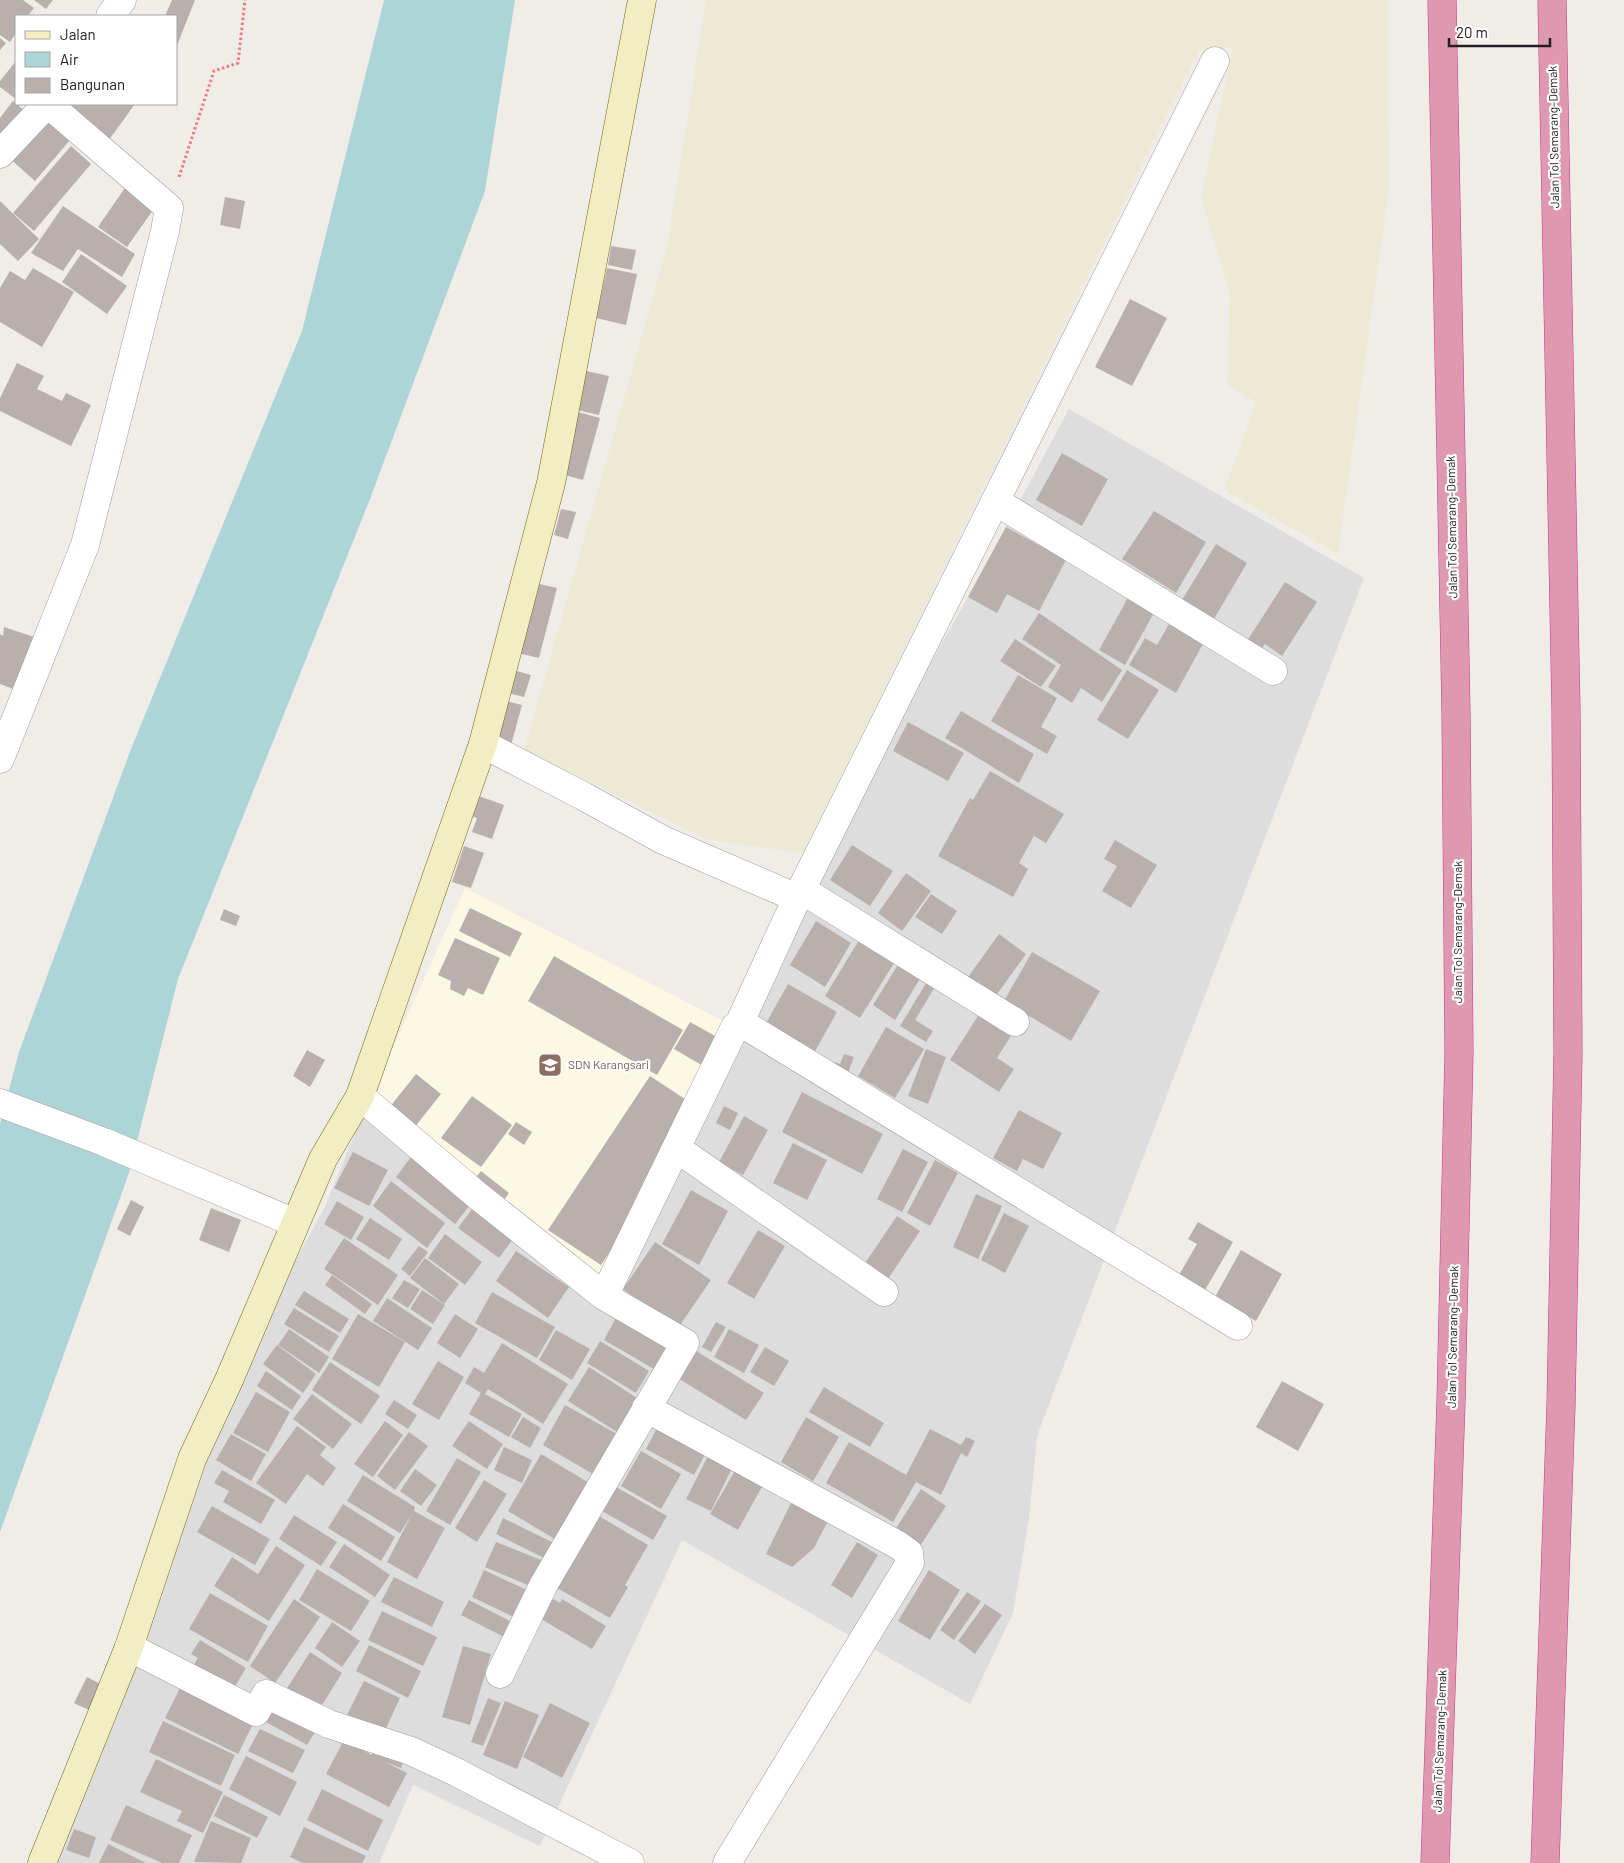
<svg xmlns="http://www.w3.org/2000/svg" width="1624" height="1863" viewBox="0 0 1624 1863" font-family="Barlow,sans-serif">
	<rect width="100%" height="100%" fill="#f0ece8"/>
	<!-- residential -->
	<path fill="#dedddd" d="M 1069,409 L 1364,578 L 1037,1436 L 1029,1519 L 1013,1613 L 970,1704 L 682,1540 L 540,1846 L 413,1785 L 379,1863 L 42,1863 L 229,1380 L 324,1209 L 365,1109 L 596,1289 L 802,890 L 968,597 Z"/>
	<!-- education -->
	<path fill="#fcf8e4" d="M 465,888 L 735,1027 L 598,1287 L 368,1103 Z"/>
	<!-- farmland -->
	<path fill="#ecead5" d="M 706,0 L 1388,0 L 1389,189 L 1338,554 L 1224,490 L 1256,402 L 1227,385 L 1230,294 L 1201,197 L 1233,47 L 1200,50 L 802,853 L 709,840 L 524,750 L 667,247 Z"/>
	<!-- water -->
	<path fill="#add5d8" d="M 384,0 L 515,0 L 485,191 L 370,499 L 178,979 L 129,1173 L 0,1532 L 0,1124 L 19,1052 L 131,749 L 302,331 Z"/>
	<!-- building -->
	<path fill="#b9b0ad" d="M 0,0 L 23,0 L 34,8 L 28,16 L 16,16 L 16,33 L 10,42 L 0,35 Z
		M 34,0 L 53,0 L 46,9 Z
		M 172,0 L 195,0 L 176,48 L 176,16 L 165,16 Z
		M 0,38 L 6,43 L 0,50 Z
		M 16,61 L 16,99 L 0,87 L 0,81 Z
		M 13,101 L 26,112 L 5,137 L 0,133 L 0,118 Z
		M 67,104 L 135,104 L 106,144 Z
		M 42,115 L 71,139 L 35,181 L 7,156 Z
		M 71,146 L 91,164 L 34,231 L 13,213 Z
		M 129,182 L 158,203 L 127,247 L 98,227 Z
		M 225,197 L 245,201 L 240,229 L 220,225 Z
		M 0,201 L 39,239 L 18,261 L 0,244 Z
		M 63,206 L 135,254 L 122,277 L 78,249 L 63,271 L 31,253 Z
		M 611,246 L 636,250 L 632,270 L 608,265 Z
		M 81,254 L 127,286 L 107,314 L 62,282 Z
		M 33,268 L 74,292 L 42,347 L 0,322 L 0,288 L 10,271 L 25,280 Z
		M 607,268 L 637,274 L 626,325 L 596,318 Z
		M 1130,299 L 1167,318 L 1132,386 L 1095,367 Z
		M 17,363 L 44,376 L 37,389 L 62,401 L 66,393 L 91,405 L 71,446 L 0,411 L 0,398 Z
		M 586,371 L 609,376 L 599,415 L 577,410 Z
		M 578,412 L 600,418 L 583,480 L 561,474 Z
		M 1062,453 L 1108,479 L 1082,526 L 1036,500 Z
		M 561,509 L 576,512 L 568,539 L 554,535 Z
		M 1154,511 L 1206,542 L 1176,593 L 1122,559 Z
		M 1006,527 L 1066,560 L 1039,611 L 1007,594 L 997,613 L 968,597 Z
		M 1216,544 L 1247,563 L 1214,619 L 1182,600 Z
		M 1285,582 L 1317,602 L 1282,656 L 1265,644 L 1259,653 L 1245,644 Z
		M 535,583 L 557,588 L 539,658 L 518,653 Z
		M 1130,594 L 1156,609 L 1125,665 L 1099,650 Z
		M 1039,613 L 1122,670 L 1102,702 L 1081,688 L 1072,703 L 1048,687 L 1061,665 L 1022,639 Z
		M 1169,624 L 1203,644 L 1176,693 L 1129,665 L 1145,638 L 1157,645 Z
		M 4,627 L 34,637 L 16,690 L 0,684 L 0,634 L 3,636 Z
		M 1015,639 L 1056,666 L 1041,687 L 1000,661 Z
		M 510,669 L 531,675 L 524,697 L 504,692 Z
		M 1127,670 L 1159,690 L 1128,739 L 1097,720 Z
		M 1018,675 L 1057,698 L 1041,727 L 1057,736 L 1047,754 L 991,721 Z
		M 502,700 L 522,705 L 511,745 L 491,740 Z
		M 961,711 L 1034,754 L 1019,783 L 945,738 Z
		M 908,722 L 964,753 L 948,781 L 893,751 Z
		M 990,771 L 1064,814 L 1046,843 L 1034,836 L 1019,863 L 1028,869 L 1013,897 L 938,856 L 970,798 L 973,800 Z
		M 476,795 L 504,805 L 492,839 L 472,832 L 477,818 L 469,815 Z
		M 1115,840 L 1157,865 L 1131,908 L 1102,891 L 1117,866 L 1104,859 Z
		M 852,845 L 893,871 L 870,906 L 830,880 Z
		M 464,846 L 484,853 L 471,888 L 452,882 Z
		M 906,873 L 931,891 L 902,931 L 878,913 Z
		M 931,894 L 957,911 L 942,934 L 915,917 Z
		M 470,908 L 522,933 L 510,957 L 459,931 Z
		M 224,909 L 240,916 L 236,926 L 220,920 Z
		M 816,921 L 851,943 L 825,987 L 790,965 Z
		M 864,932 L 899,955 L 860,1018 L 825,996 Z
		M 999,934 L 1026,954 L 995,997 L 968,977 Z
		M 455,938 L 500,958 L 483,995 L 468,988 L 464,996 L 450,989 L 451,981 L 438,975 Z
		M 1032,952 L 1100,991 L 1071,1041 L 1004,1001 Z
		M 554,956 L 683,1030 L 657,1075 L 528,1001 Z
		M 899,963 L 921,977 L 895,1020 L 873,1005 Z
		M 928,980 L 936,985 L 915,1020 L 933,1031 L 926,1042 L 900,1026 Z
		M 788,984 L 837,1012 L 814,1053 L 765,1025 Z
		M 981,1011 L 1014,1031 L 997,1058 L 1014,1069 L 999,1092 L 950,1060 Z
		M 690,1022 L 733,1046 L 717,1074 L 674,1049 Z
		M 886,1027 L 924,1049 L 895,1098 L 858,1076 Z
		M 926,1049 L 946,1057 L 928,1104 L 908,1096 Z
		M 307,1050 L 325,1060 L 310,1087 L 293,1076 Z
		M 844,1054 L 854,1057 L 846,1078 L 830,1072 L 834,1062 L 840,1064 Z
		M 416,1074 L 441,1094 L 414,1128 L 389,1108 Z
		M 650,1076 L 703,1111 L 601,1265 L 548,1230 Z
		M 802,1092 L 883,1134 L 862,1174 L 782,1132 Z
		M 472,1096 L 512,1125 L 481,1167 L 441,1138 Z
		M 724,1106 L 738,1113 L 730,1130 L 716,1123 Z
		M 1019,1110 L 1062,1133 L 1043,1169 L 1023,1159 L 1017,1171 L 993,1158 Z
		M 744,1116 L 768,1130 L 743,1175 L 719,1162 Z
		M 516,1122 L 532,1132 L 524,1145 L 508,1134 Z
		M 793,1143 L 827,1160 L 807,1200 L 773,1183 Z
		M 903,1149 L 928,1162 L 902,1212 L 877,1199 Z
		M 353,1152 L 388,1170 L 369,1206 L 334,1188 Z
		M 414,1153 L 474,1200 L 455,1224 L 396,1177 Z
		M 935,1160 L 958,1173 L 930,1226 L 907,1213 Z
		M 481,1171 L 509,1193 L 504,1200 L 476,1177 Z
		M 391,1181 L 445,1223 L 427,1248 L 373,1206 Z
		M 691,1190 L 728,1211 L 699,1265 L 662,1244 Z
		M 976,1194 L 1002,1206 L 978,1259 L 953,1247 Z
		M 131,1200 L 144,1207 L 130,1236 L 117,1229 Z
		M 337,1201 L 364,1217 L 351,1240 L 324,1224 Z
		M 475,1205 L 515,1236 L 499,1258 L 458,1228 Z
		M 211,1208 L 241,1220 L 229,1252 L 199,1240 Z
		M 1004,1213 L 1029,1226 L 1005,1273 L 981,1260 Z
		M 897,1216 L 920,1231 L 884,1285 L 861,1269 Z
		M 370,1218 L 402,1239 L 389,1260 L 356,1239 Z
		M 1198,1222 L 1233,1242 L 1205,1290 L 1179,1275 L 1197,1244 L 1188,1239 Z
		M 758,1230 L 785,1246 L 754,1299 L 727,1283 Z
		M 445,1234 L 482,1262 L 465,1285 L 428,1258 Z
		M 344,1238 L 398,1275 L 378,1305 L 324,1269 Z
		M 655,1242 L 711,1280 L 678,1328 L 623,1289 Z
		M 419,1246 L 428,1252 L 410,1276 L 401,1269 Z
		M 1241,1250 L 1282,1274 L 1256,1321 L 1215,1297 Z
		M 516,1251 L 569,1287 L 548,1318 L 496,1281 Z
		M 425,1258 L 459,1284 L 444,1304 L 410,1278 Z
		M 332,1275 L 372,1304 L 365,1314 L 325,1285 Z
		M 404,1280 L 420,1289 L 408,1308 L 392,1298 Z
		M 422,1290 L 445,1305 L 433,1324 L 410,1309 Z
		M 304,1291 L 349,1319 L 340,1333 L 295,1305 Z
		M 492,1292 L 555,1327 L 537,1358 L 475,1323 Z
		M 387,1298 L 432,1328 L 418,1350 L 373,1321 Z
		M 294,1308 L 339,1336 L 329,1352 L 284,1324 Z
		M 358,1314 L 405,1342 L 379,1387 L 332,1359 Z
		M 455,1314 L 478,1329 L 460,1358 L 437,1343 Z
		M 618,1314 L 669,1344 L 654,1369 L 604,1340 Z
		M 716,1322 L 726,1327 L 711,1352 L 702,1347 Z
		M 289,1329 L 329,1357 L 319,1373 L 278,1345 Z
		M 729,1329 L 759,1345 L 744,1373 L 714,1357 Z
		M 556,1330 L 590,1349 L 572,1380 L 539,1360 Z
		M 600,1341 L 649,1371 L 636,1393 L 587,1363 Z
		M 502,1343 L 568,1384 L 543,1424 L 488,1389 L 485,1394 L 522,1414 L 509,1437 L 469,1414 L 481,1393 L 465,1383 L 474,1367 L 484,1373 Z
		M 277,1345 L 316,1374 L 303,1393 L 263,1364 Z
		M 765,1347 L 789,1361 L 774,1386 L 750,1372 Z
		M 693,1349 L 764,1393 L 746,1420 L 676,1377 Z
		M 438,1361 L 464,1377 L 439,1420 L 412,1404 Z
		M 330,1362 L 380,1396 L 361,1424 L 312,1390 Z
		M 589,1367 L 637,1398 L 617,1432 L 568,1401 Z
		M 266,1371 L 301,1396 L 292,1410 L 257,1386 Z
		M 1282,1381 L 1324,1404 L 1298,1451 L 1256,1427 Z
		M 824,1387 L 884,1423 L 870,1447 L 809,1412 Z
		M 256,1392 L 290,1412 L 268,1452 L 233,1433 Z
		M 312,1394 L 352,1424 L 333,1449 L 293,1419 Z
		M 394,1400 L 417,1415 L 408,1429 L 385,1414 Z
		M 565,1405 L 617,1434 L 593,1474 L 543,1445 Z
		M 523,1417 L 541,1428 L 530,1448 L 511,1437 Z
		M 806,1417 L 839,1437 L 813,1481 L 781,1462 Z
		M 385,1421 L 403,1435 L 373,1477 L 354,1464 Z
		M 469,1421 L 503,1444 L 487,1469 L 452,1446 Z
		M 659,1424 L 708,1449 L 694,1475 L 646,1449 Z
		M 297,1426 L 326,1447 L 320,1455 L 336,1468 L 323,1486 L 307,1474 L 286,1504 L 256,1483 Z
		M 930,1429 L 961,1445 L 966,1437 L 975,1441 L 967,1457 L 961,1453 L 941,1495 L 916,1482 L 893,1522 L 826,1483 L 849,1442 L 906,1475 Z
		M 409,1432 L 428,1446 L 395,1490 L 377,1476 Z
		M 231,1434 L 266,1454 L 251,1481 L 216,1460 Z
		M 504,1447 L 532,1460 L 522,1483 L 494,1470 Z
		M 641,1451 L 681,1474 L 661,1509 L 621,1486 Z
		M 710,1452 L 734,1464 L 711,1511 L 686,1499 Z
		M 541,1454 L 591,1484 L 558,1541 L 508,1511 Z
		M 457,1458 L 481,1472 L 450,1525 L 426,1511 Z
		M 737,1467 L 764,1483 L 738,1530 L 710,1514 Z
		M 415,1469 L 437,1485 L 421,1506 L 400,1491 Z
		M 222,1470 L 275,1500 L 261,1524 L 223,1502 L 229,1491 L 214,1483 Z
		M 363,1475 L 415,1507 L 414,1511 L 445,1528 L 417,1579 L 387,1562 L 412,1514 L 400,1533 L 347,1501 Z
		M 484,1480 L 507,1494 L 477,1542 L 455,1528 Z
		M 616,1487 L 667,1516 L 653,1540 L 602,1511 Z
		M 921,1489 L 946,1506 L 920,1546 L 895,1530 Z
		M 793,1499 L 830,1517 L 814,1548 L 792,1567 L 766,1554 Z
		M 343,1504 L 395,1537 L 381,1561 L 328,1528 Z
		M 212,1506 L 270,1539 L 255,1565 L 197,1532 Z
		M 294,1515 L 337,1542 L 321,1566 L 279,1539 Z
		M 599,1516 L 648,1545 L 625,1585 L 628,1587 L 610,1618 L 557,1588 Z
		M 503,1518 L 556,1544 L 548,1560 L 496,1534 Z
		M 496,1542 L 546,1562 L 535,1588 L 485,1567 Z
		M 857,1542 L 878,1555 L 852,1598 L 831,1585 Z
		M 344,1544 L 390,1575 L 375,1597 L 329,1567 Z
		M 276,1546 L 305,1565 L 269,1621 L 214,1586 L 232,1557 L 258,1574 Z
		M 317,1569 L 370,1601 L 351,1631 L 299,1600 Z
		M 484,1570 L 529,1591 L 516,1618 L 472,1597 Z
		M 929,1570 L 960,1590 L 930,1640 L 898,1621 Z
		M 394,1577 L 444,1602 L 432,1627 L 381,1602 Z
		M 967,1592 L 981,1601 L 954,1640 L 940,1630 Z
		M 210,1593 L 268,1626 L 248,1662 L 189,1629 Z
		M 294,1599 L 320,1617 L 275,1683 L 250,1666 Z
		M 553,1599 L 560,1603 L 562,1599 L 606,1626 L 592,1649 L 541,1619 Z
		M 469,1600 L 514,1623 L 506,1638 L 461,1615 Z
		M 985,1604 L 1002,1615 L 975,1654 L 958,1641 Z
		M 382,1611 L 437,1637 L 423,1666 L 368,1640 Z
		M 332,1622 L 360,1641 L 342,1667 L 315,1648 Z
		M 200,1640 L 246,1668 L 231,1693 L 191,1669 L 198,1658 L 191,1654 Z
		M 369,1645 L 421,1671 L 408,1698 L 356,1671 Z
		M 463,1646 L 491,1654 L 470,1725 L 442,1717 Z
		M 310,1652 L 342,1673 L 317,1713 L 284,1693 Z
		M 87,1677 L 106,1687 L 93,1712 L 74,1703 Z
		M 364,1681 L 400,1698 L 382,1737 L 345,1719 Z
		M 182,1684 L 255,1720 L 238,1754 L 165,1718 Z
		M 488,1698 L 501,1703 L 483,1746 L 471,1742 Z
		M 505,1701 L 539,1715 L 517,1769 L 483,1755 Z
		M 550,1703 L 590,1723 L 562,1778 L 523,1757 Z
		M 275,1706 L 317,1729 L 307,1745 L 266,1722 Z
		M 163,1721 L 235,1755 L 221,1786 L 149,1752 Z
		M 260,1729 L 305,1750 L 293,1773 L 248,1751 Z
		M 344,1740 L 372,1755 L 375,1746 L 405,1757 L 401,1768 L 385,1762 L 407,1773 L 389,1807 L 326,1774 Z
		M 246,1756 L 297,1782 L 280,1816 L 229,1789 Z
		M 156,1759 L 223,1792 L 203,1833 L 177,1821 L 182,1811 L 140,1792 Z
		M 322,1789 L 383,1820 L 368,1851 L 307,1820 Z
		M 224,1795 L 268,1817 L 257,1838 L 214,1816 Z
		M 126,1805 L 192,1835 L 179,1863 L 162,1863 L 110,1840 Z
		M 211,1821 L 251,1838 L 241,1863 L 194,1862 Z
		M 304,1827 L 366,1856 L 362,1863 L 303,1863 L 290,1857 Z
		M 74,1829 L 96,1837 L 89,1858 L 66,1850 Z
		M 108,1844 L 146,1863 L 99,1863 Z"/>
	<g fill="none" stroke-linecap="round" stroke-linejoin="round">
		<!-- street casing -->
		<g stroke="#9d9d9d" stroke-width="29">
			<path id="street" d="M 110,16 L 122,0
				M 0,154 L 47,104
				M 995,501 L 1273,671
				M 483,744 L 583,796 L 663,840 L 797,898
				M 0,759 L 85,545 L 165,231 L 169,208 L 48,104
				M 802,890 L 1015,1022
				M 740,1022 L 1238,1326
				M 360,1096 L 478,1196 L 604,1296
				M 0,1103 L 104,1142 L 295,1223
				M 676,1148 L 884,1292
				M 646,1408 L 898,1545 L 909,1553 L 910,1563 L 727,1863
				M 129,1647 L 256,1712 L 266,1694 L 329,1724 L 411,1751 L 456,1772 L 630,1863
				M 500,1674 L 544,1584 L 685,1343 L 604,1296 L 735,1027 L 740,1022 L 797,898 L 1215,61"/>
		</g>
		<!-- secondary casing -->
		<g stroke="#6d6911" stroke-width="29">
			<path id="secondary" d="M 42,1863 L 129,1647 L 192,1459 L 229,1380 L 323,1159 L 360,1096 L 483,744 L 551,483 L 642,0"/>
		</g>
		<!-- highway casing -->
		<g stroke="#c93981" stroke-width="29">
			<path id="highway" d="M 1435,1863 L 1451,1402 L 1459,1052 L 1456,712 L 1442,0
				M 1545,1863 L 1561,1405 L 1568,1053 L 1566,710 L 1552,0"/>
		</g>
		<!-- path -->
		<path stroke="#ec7d83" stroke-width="3" stroke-dasharray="2.5 2.5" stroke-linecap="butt" d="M 179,177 L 214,71 L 238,63 L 245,0"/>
		<!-- street -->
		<use href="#street" stroke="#fff" stroke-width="28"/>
		<!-- secondary -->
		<use href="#secondary" stroke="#f3eec2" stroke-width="28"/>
		<!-- highway -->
		<use href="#highway" stroke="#de98b0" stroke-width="28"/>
	</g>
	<!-- icons -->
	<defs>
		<g id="school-square" transform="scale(1.25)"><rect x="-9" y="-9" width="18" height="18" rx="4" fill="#8d6e63" stroke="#fff"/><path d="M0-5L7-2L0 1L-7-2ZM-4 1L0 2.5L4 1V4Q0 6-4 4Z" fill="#fff"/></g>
	</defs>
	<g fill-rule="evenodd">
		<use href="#school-square" x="550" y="1065"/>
	</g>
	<g text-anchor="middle" stroke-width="4.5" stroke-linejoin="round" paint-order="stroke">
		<!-- street labels -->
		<g font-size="12" fill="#202020" stroke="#fff">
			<text transform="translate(1554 137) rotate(-91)" y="4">Jalan Tol Semarang–Demak</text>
			<text transform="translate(1452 527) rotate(-91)" y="4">Jalan Tol Semarang–Demak</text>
			<text transform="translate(1458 932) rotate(-90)" y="4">Jalan Tol Semarang–Demak</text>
			<text transform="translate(1453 1337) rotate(-89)" y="4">Jalan Tol Semarang–Demak</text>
			<text transform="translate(1440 1741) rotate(-88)" y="4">Jalan Tol Semarang–Demak</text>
		</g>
		<!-- education labels -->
		<g font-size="12" fill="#785e54" stroke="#fff" text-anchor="start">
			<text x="568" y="1069">SDN Karangsari</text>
		</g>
	</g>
	<!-- legend -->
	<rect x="15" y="15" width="162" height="90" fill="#ffffff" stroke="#a6a6a6"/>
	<rect x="25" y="31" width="25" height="8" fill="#f3eec2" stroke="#a6a6a6"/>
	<text x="60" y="40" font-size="15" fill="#202020">Jalan</text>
	<rect x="25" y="52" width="25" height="15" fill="#add5d8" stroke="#a6a6a6"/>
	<text x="60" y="65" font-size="15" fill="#202020">Air</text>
	<rect x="25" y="78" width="25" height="15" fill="#b9b0ad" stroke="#a6a6a6"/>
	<text x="60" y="90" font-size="15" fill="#202020">Bangunan</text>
	<!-- scale -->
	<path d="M1449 38v8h101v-8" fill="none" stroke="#202020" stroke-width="2.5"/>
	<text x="1456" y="38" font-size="15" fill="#202020" stroke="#ffffff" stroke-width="4" paint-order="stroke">20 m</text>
</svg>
